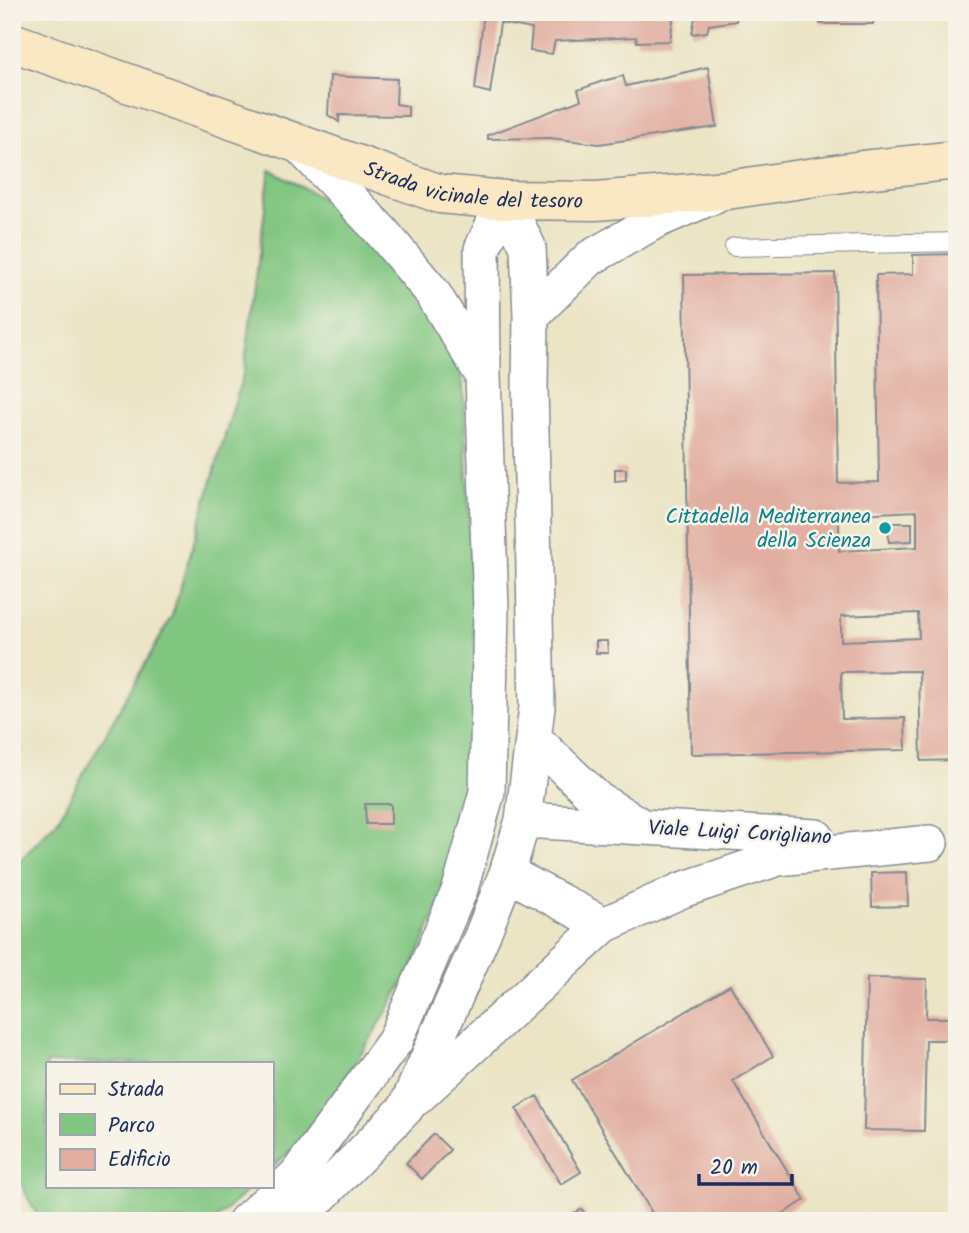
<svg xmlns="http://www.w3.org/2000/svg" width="969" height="1233" viewBox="0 0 969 1233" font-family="Kalam,sans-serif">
	<rect width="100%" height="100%" fill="#f7f3e8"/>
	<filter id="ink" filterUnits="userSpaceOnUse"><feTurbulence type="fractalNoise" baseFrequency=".0143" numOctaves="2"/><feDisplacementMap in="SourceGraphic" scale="14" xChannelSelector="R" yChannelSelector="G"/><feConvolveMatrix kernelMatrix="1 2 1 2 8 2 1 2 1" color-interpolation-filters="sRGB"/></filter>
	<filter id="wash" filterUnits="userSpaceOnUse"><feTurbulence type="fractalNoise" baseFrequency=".00686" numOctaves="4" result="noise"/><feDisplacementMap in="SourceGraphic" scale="28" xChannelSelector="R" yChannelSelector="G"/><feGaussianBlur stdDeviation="1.57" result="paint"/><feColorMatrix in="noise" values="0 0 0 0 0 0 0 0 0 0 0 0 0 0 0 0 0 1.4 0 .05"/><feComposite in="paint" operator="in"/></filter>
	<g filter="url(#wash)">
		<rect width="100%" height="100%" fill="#ebe4c5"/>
		<!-- green -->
		<path fill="#81c681" stroke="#4e7a70" stroke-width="2" d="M 270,170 L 328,201 L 393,265 L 453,350 L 463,385 L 476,680 L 474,741 L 467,802 L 455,867 L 413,966 L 373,1035 L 331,1099 L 293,1148 L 271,1168 L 271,1063 L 47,1063 L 47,1186 L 252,1186 L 214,1221 L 40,1221 L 12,1166 L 12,869 L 57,821 L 172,616 L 244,371 Z"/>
		<g id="blocks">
			<!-- building -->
			<path fill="#e1aea1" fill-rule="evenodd" d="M 484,12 L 608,14 L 674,12 L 670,41 L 637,42 L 636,37 L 555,41 L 552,54 L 530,51 L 532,29 L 500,23 L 490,93 L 475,89 Z
				M 696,12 L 738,12 L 736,21 L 709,25 L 707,32 L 692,34 Z
				M 823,12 L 876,12 L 873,24 L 820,24 Z
				M 708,67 L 717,127 L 599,144 L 550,138 L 488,139 L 488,135 L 581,100 L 578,90 L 603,81 L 623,76 L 626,86 Z
				M 330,76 L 397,79 L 396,104 L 408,106 L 408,116 L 339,115 L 339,122 L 328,115 Z
				M 957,254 L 957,760 L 921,761 L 919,671 L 841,672 L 842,719 L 905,718 L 906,750 L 691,754 L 684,275 L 835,273 L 838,483 L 879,482 L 876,275 L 913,274 L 913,255 ZM 917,511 L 917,547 L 839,551 L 839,515 ZM 918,613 L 919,638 L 841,641 L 841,616 Z
				M 615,469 L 626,469 L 626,480 L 615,481 Z
				M 888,523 L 912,523 L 912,541 L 889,542 Z
				M 596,641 L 607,641 L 608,653 L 596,653 Z
				M 365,804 L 391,804 L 391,824 L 366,824 Z
				M 907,872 L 908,906 L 872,907 L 871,873 Z
				M 867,978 L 927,979 L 926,1018 L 952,1018 L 952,1040 L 926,1040 L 924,1131 L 864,1130 Z
				M 730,985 L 773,1056 L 733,1081 L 805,1200 L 771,1221 L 657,1221 L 572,1080 Z
				M 537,1096 L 581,1172 L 561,1184 L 516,1108 Z
				M 434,1134 L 450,1150 L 422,1179 L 406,1163 Z
				M 582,1209 L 589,1221 L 562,1221 Z"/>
		</g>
	</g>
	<g filter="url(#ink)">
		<use href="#blocks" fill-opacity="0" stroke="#838a92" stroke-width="2"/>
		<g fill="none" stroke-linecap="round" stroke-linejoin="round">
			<!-- lane casing -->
			<g stroke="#838a92" stroke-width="20">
				<path id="lane" d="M 734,247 L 957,242"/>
			</g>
			<!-- street casing -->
			<g stroke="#838a92" stroke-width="38">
				<path id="street" d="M 296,142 L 381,231 L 432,292 L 483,375
					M 505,200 L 528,247 L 531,316
					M 533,738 L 598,800 L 636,823
					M 523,820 L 816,837
					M 507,873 L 604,925
					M 416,1098 L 604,925 L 682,890 L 778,858 L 930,843
					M 246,1221 L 296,1176 L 395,1041 L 460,889 L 487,792 L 491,610 L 483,375 L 482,249 L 505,200
					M 296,1221 L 406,1108 L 482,936 L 507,873 L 523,820 L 537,707 L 530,386 L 531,316 L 590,258 L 655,221 L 713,196"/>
			</g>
			<!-- secondary casing -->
			<g stroke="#838a92" stroke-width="41">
				<g id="secondary">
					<path id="s1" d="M 12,42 L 440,194 L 505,200 L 596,201 L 727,190 L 863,170 L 957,160"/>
				</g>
			</g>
			<!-- lane -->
			<use href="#lane" stroke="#fff" stroke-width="18"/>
			<!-- street -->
			<use href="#street" stroke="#fff" stroke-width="35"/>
			<!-- secondary -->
			<use href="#secondary" stroke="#fae7c3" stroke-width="38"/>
		</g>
	</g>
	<!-- markers -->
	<circle fill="#0f9aa8" stroke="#f7f3e8" stroke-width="2.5" cx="885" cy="528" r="7"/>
	<g text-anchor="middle" stroke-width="5" stroke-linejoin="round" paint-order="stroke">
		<!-- street labels -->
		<g font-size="21" fill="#1b2f5e" stroke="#f7f3e8">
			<text dy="7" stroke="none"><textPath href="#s1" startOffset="486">Strada vicinale del tesoro</textPath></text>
			<text transform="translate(740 832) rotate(3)" y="7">Viale Luigi Corigliano</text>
		</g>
		<!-- culture labels -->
		<g font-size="21" fill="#0d838f" stroke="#f7f3e8" text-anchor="end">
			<text x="871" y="523">Cittadella Mediterranea<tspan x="871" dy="24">della Scienza</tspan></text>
		</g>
	</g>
	<!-- margin -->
	<rect width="969" height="1233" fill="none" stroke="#f7f3e8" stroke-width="42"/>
	<!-- legend -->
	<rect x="46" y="1062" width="228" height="126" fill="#f7f3e8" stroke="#9fa5b1" stroke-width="2"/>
	<rect x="60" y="1084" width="35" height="10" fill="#fae7c3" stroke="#9fa5b1" stroke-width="2"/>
	<text x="108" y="1096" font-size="21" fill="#1b2f5e">Strada</text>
	<rect x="60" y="1114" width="35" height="21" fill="#81c681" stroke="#9fa5b1" stroke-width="2"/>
	<text x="108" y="1132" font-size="21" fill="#1b2f5e">Parco</text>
	<rect x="60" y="1149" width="35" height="21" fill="#e1aea1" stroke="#9fa5b1" stroke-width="2"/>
	<text x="108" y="1166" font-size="21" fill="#1b2f5e">Edificio</text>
	<!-- scale -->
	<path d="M699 1174v10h93v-10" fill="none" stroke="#1b2f5e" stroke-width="3.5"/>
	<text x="710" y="1174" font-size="21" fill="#1b2f5e" stroke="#f7f3e8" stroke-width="5" paint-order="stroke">20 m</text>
</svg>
